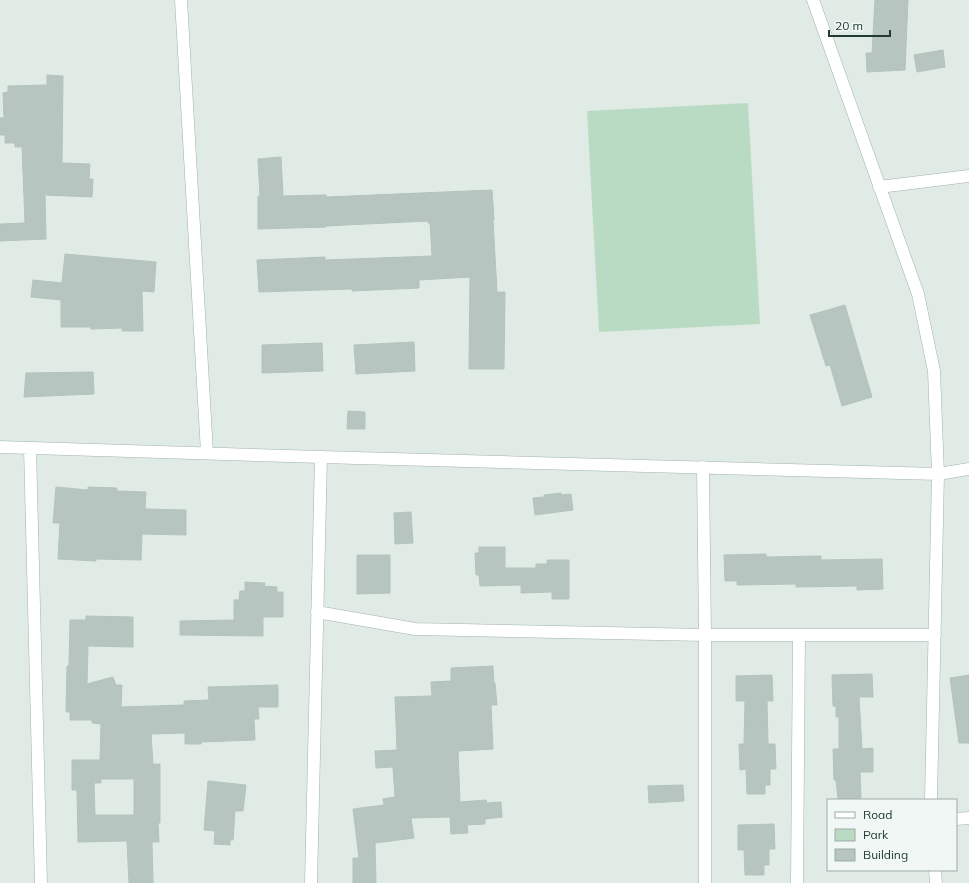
<svg xmlns="http://www.w3.org/2000/svg" width="969" height="883" viewBox="0 0 969 883" font-family="Mulish,sans-serif">
	<rect width="100%" height="100%" fill="#e0ebe6"/>
	<!-- green -->
	<path fill="#badbc3" d="M 748,103 L 760,324 L 599,332 L 587,111 Z"/>
	<!-- building -->
	<path fill="#b6c5bf" stroke="#b3c4bd" fill-rule="evenodd" d="M 875,0 L 908,0 L 905,70 L 867,72 L 866,53 L 872,53 Z
		M 943,50 L 945,67 L 917,72 L 914,55 Z
		M 47,75 L 63,76 L 62,163 L 90,164 L 89,179 L 93,179 L 92,197 L 45,195 L 46,239 L 0,241 L 0,224 L 25,223 L 22,147 L 15,147 L 15,143 L 5,143 L 5,135 L 0,135 L 0,118 L 4,118 L 3,93 L 8,92 L 8,86 L 47,85 Z
		M 281,157 L 283,196 L 326,195 L 326,197 L 492,190 L 494,220 L 493,220 L 497,292 L 505,292 L 504,369 L 469,369 L 470,277 L 419,280 L 419,288 L 352,291 L 352,289 L 259,292 L 257,260 L 325,257 L 325,260 L 432,256 L 430,223 L 428,223 L 428,221 L 326,226 L 326,227 L 258,229 L 258,196 L 260,196 L 258,159 Z
		M 65,254 L 156,262 L 154,292 L 142,291 L 143,331 L 122,331 L 122,328 L 91,329 L 91,327 L 61,327 L 61,300 L 31,297 L 33,280 L 62,283 Z
		M 845,305 L 872,397 L 842,406 L 830,365 L 826,366 L 810,315 Z
		M 414,342 L 415,371 L 356,374 L 354,345 Z
		M 322,343 L 323,371 L 262,373 L 262,345 Z
		M 93,372 L 94,394 L 24,397 L 26,373 Z
		M 348,411 L 365,412 L 365,429 L 347,429 Z
		M 56,487 L 88,490 L 88,487 L 117,488 L 117,491 L 146,492 L 145,509 L 186,510 L 186,535 L 142,534 L 141,560 L 96,559 L 96,561 L 58,559 L 60,523 L 53,523 Z
		M 561,493 L 561,495 L 571,494 L 573,510 L 535,515 L 533,498 L 544,497 L 544,495 Z
		M 411,512 L 413,543 L 395,544 L 394,513 Z
		M 479,547 L 505,547 L 505,568 L 536,568 L 536,564 L 547,564 L 547,560 L 569,560 L 569,599 L 552,599 L 552,592 L 521,593 L 521,585 L 480,586 L 479,575 L 476,575 L 475,553 L 479,553 Z
		M 766,554 L 766,557 L 821,556 L 821,560 L 882,559 L 883,589 L 857,590 L 857,586 L 796,587 L 796,584 L 737,585 L 737,581 L 725,581 L 724,555 Z
		M 357,555 L 390,555 L 390,593 L 357,594 Z
		M 245,582 L 265,583 L 264,586 L 277,587 L 277,592 L 283,592 L 283,617 L 263,617 L 263,636 L 180,635 L 180,621 L 234,620 L 234,600 L 239,600 L 240,591 L 245,591 Z
		M 86,616 L 133,617 L 133,647 L 88,646 L 87,684 L 113,677 L 116,685 L 122,685 L 121,707 L 184,705 L 184,701 L 209,700 L 208,687 L 278,685 L 278,707 L 258,707 L 259,719 L 254,719 L 255,740 L 201,742 L 201,744 L 185,744 L 185,733 L 151,734 L 153,764 L 160,764 L 160,823 L 158,823 L 159,842 L 152,842 L 153,883 L 129,883 L 127,841 L 78,842 L 77,790 L 72,790 L 72,760 L 100,760 L 101,724 L 92,723 L 92,720 L 70,720 L 70,712 L 66,712 L 67,666 L 69,666 L 70,620 L 86,620 ZM 101,779 L 134,779 L 134,815 L 95,815 L 94,783 L 101,783 Z
		M 493,666 L 494,683 L 495,683 L 497,705 L 491,705 L 493,749 L 458,751 L 460,802 L 486,800 L 487,803 L 501,802 L 502,817 L 485,819 L 485,824 L 467,825 L 468,833 L 451,834 L 450,817 L 411,818 L 414,838 L 375,843 L 376,883 L 353,883 L 353,858 L 359,858 L 353,809 L 384,805 L 383,799 L 395,797 L 393,767 L 376,768 L 375,751 L 397,750 L 395,697 L 432,696 L 431,682 L 451,681 L 451,668 Z
		M 872,674 L 873,697 L 859,697 L 862,749 L 873,748 L 873,772 L 860,772 L 861,798 L 838,799 L 836,780 L 834,780 L 833,749 L 839,749 L 839,717 L 836,717 L 836,706 L 833,706 L 832,675 Z
		M 772,675 L 773,701 L 767,701 L 768,744 L 775,744 L 776,769 L 770,769 L 770,785 L 765,785 L 765,794 L 747,794 L 746,769 L 740,770 L 739,744 L 744,744 L 745,701 L 736,701 L 736,676 Z
		M 969,675 L 969,743 L 959,743 L 950,678 Z
		M 208,781 L 246,785 L 243,811 L 235,811 L 233,840 L 230,840 L 230,845 L 214,844 L 215,831 L 204,830 Z
		M 683,785 L 684,801 L 649,803 L 648,786 Z
		M 774,824 L 775,849 L 769,849 L 769,865 L 764,865 L 764,875 L 745,875 L 744,850 L 738,850 L 738,825 Z"/>
	<g fill="none" stroke-linecap="round" stroke-linejoin="round">
		<!-- minor casing -->
		<g stroke="#a3b2ad" stroke-width="13">
			<path id="minor" d="M 181,0 L 207,453
				M 813,0 L 918,294 L 934,371 L 938,474 L 931,800
				M 879,187 L 969,176
				M 0,447 L 321,457 L 938,474 L 969,469
				M 30,448 L 41,883
				M 703,467 L 705,635 L 705,883
				M 317,612 L 415,629 L 705,635 L 935,635
				M 956,819 L 969,818
				M 935,870 L 936,883
				M 311,883 L 321,457
				M 797,883 L 799,635"/>
		</g>
		<!-- minor -->
		<use href="#minor" stroke="#fff" stroke-width="12"/>
	</g>
	<!-- legend -->
	<rect x="827" y="799" width="130" height="72" fill="#f0f7f4" stroke="#9daba7"/>
	<rect x="835" y="812" width="20" height="6" fill="#ffffff" stroke="#9daba7"/>
	<text x="863" y="819" font-size="12" fill="#213a34">Road</text>
	<rect x="835" y="829" width="20" height="12" fill="#badbc3" stroke="#9daba7"/>
	<text x="863" y="839" font-size="12" fill="#213a34">Park</text>
	<rect x="835" y="849" width="20" height="12" fill="#b6c5bf" stroke="#9daba7"/>
	<text x="863" y="859" font-size="12" fill="#213a34">Building</text>
	<!-- scale -->
	<path d="M829 30v6h61v-6" fill="none" stroke="#213a34" stroke-width="2"/>
	<text x="835" y="30" font-size="12" fill="#213a34" stroke="#f0f7f4" stroke-width="3" paint-order="stroke">20 m</text>
</svg>
